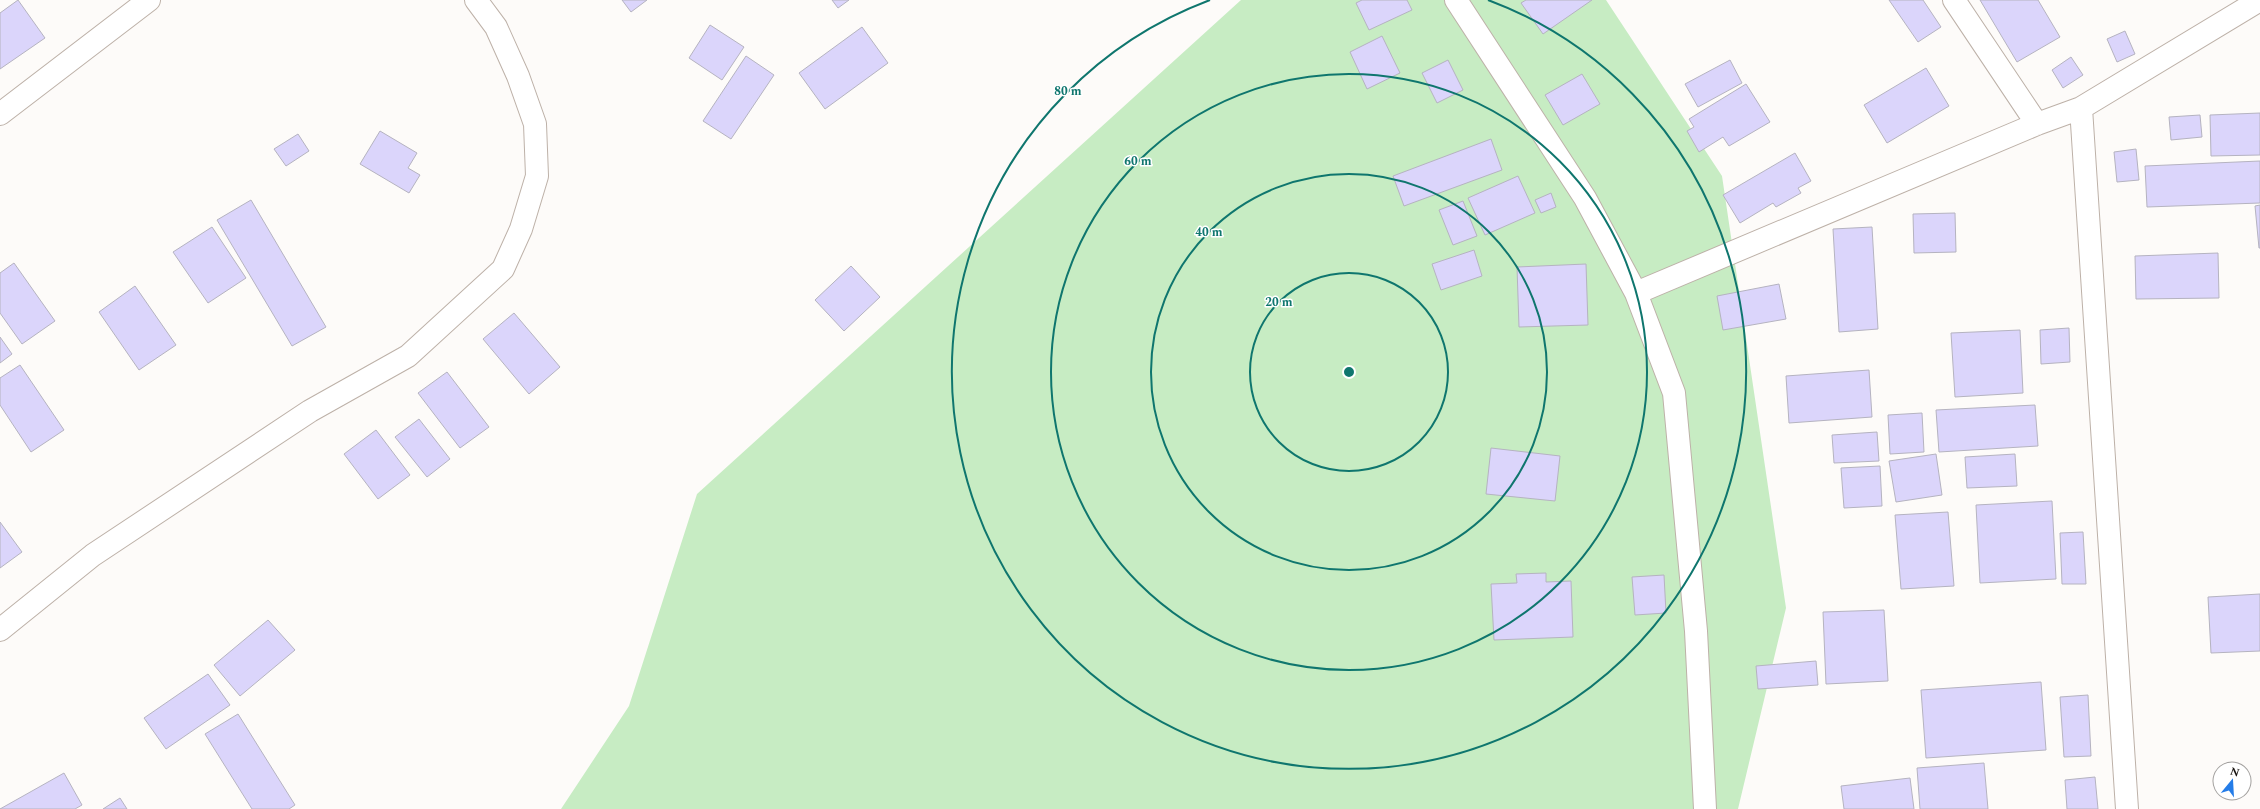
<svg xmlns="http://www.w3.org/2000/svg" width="2260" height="809" viewBox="0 0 2260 809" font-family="Spectral,serif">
	<rect width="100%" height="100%" fill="#fdfbf9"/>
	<!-- green -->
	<path fill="#c7ecc3" d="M 1241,0 L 1606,0 L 1722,176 L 1786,608 L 1738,809 L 561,809 L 629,706 L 697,494 Z"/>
	<!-- building -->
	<path fill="#dbd5fb" stroke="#b5b3c0" d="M 18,0 L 45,38 L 0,69 L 0,13 Z
		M 622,0 L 647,0 L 631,12 Z
		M 832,0 L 849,0 L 838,8 Z
		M 1362,0 L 1407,0 L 1412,10 L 1369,30 L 1356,3 Z
		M 1526,0 L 1592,0 L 1543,34 L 1521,3 Z
		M 1889,0 L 1923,0 L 1941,27 L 1918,42 Z
		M 1980,0 L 2038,0 L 2060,37 L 2017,62 Z
		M 710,25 L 744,47 L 722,80 L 689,58 Z
		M 862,27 L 888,63 L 825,109 L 799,73 Z
		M 2125,31 L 2135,54 L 2117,62 L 2107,39 Z
		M 1382,36 L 1400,73 L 1367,89 L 1350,52 Z
		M 746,56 L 774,75 L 731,139 L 703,121 Z
		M 2071,57 L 2083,75 L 2063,88 L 2052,70 Z
		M 1448,60 L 1463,90 L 1437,103 L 1422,73 Z
		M 1730,60 L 1742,83 L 1698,107 L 1685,84 Z
		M 1926,68 L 1949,106 L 1887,143 L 1864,105 Z
		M 1582,74 L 1600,104 L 1563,125 L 1545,95 Z
		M 1746,84 L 1770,122 L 1729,146 L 1723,137 L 1699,152 L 1687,131 L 1694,127 L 1689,119 Z
		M 2260,113 L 2260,155 L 2211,156 L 2210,115 Z
		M 2200,115 L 2202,137 L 2171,140 L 2169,117 Z
		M 380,131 L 417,153 L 408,168 L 420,175 L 409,193 L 360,164 Z
		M 298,134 L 309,151 L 286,166 L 274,149 Z
		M 1491,139 L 1502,170 L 1404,206 L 1393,176 Z
		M 2136,149 L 2139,180 L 2117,182 L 2114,152 Z
		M 1795,153 L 1811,181 L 1798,188 L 1801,193 L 1776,207 L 1773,203 L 1740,223 L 1723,195 Z
		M 2260,161 L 2260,203 L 2147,207 L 2145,166 Z
		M 1518,176 L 1535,213 L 1485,235 L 1468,198 Z
		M 1551,193 L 1556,207 L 1541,213 L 1535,200 Z
		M 251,200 L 326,327 L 292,346 L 217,220 Z
		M 1463,201 L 1477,236 L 1453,245 L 1439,210 Z
		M 2260,205 L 2260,248 L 2259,248 L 2255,206 Z
		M 1955,213 L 1956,252 L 1914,253 L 1913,214 Z
		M 212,227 L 246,278 L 208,303 L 173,252 Z
		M 1872,227 L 1878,329 L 1839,332 L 1833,229 Z
		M 1474,250 L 1482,276 L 1441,290 L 1432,264 Z
		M 2218,253 L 2219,298 L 2136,299 L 2135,256 Z
		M 14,263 L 55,321 L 22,344 L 0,313 L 0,273 Z
		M 1586,264 L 1588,325 L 1519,327 L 1517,267 Z
		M 851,266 L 880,297 L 844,331 L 815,300 Z
		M 1779,284 L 1786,319 L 1723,330 L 1717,296 Z
		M 135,286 L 176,345 L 139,370 L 99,312 Z
		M 514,313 L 560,367 L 529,394 L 483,339 Z
		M 2069,328 L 2070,362 L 2041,364 L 2040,330 Z
		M 2020,330 L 2023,393 L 1955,397 L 1951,333 Z
		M 0,337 L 12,354 L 0,363 Z
		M 20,365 L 64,430 L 31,452 L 0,405 L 0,378 Z
		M 1869,370 L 1872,417 L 1789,423 L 1786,376 Z
		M 447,372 L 489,427 L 460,448 L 418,393 Z
		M 2035,405 L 2038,446 L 1939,452 L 1936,410 Z
		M 1922,413 L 1924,452 L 1890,454 L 1888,415 Z
		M 419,419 L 450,459 L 427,477 L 395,437 Z
		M 376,430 L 410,475 L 378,499 L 344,454 Z
		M 1877,432 L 1879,461 L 1834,463 L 1832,435 Z
		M 1491,448 L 1560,456 L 1555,501 L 1486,494 Z
		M 1936,454 L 1942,495 L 1896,502 L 1889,461 Z
		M 2015,454 L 2017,486 L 1967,488 L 1965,457 Z
		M 1880,466 L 1882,506 L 1844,508 L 1841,468 Z
		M 2052,501 L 2056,579 L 1980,583 L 1976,505 Z
		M 1948,512 L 1954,586 L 1901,589 L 1895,515 Z
		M 0,522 L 22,552 L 0,568 Z
		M 2083,532 L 2086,584 L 2062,584 L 2060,533 Z
		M 1546,573 L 1546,582 L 1571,581 L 1573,637 L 1494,640 L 1491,584 L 1517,583 L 1516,574 Z
		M 1664,575 L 1666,613 L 1635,615 L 1632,577 Z
		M 2260,594 L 2260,651 L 2211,653 L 2208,597 Z
		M 1884,610 L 1888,681 L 1826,684 L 1823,612 Z
		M 268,620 L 295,650 L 240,696 L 214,665 Z
		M 1816,661 L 1818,685 L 1758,689 L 1756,666 Z
		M 208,674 L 230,705 L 166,749 L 144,718 Z
		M 2041,682 L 2046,750 L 1926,758 L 1921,690 Z
		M 2088,695 L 2091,756 L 2064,757 L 2060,697 Z
		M 238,714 L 295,805 L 289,809 L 252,809 L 205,734 Z
		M 1984,763 L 1988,809 L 1920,809 L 1917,768 Z
		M 64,773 L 82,805 L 75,809 L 0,809 Z
		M 2095,777 L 2098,809 L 2067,809 L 2065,780 Z
		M 1910,778 L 1914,809 L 1844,809 L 1841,786 Z
		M 120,798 L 127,809 L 103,809 Z"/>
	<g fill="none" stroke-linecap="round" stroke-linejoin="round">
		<!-- minor casing -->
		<g stroke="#bdb1a8" stroke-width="24">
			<path id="minor" d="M 1456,0 L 1585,198 L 1636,293 L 1674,393 L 1696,631 L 1705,809
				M 1954,0 L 2037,124
				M 2081,108 L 2127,809
				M 0,114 L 149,0
				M 1636,293 L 2037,124 L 2081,108 L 2260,0
				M 0,630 L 93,555 L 310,411 L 408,356 L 503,269 L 521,229 L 537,176 L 535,124 L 518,76 L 496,27 L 476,0"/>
		</g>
		<!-- minor -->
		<use href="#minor" stroke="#fff" stroke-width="22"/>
	</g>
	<!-- distance rings -->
	<g fill="none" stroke="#0f766e" stroke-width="2">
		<circle cx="1349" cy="372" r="99"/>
		<circle cx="1349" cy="372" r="198"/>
		<circle cx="1349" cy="372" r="298"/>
		<path d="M1488 0A397 397 0 1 1 1210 0"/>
	</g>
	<circle cx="1349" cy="372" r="6" fill="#0f766e" stroke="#fff" stroke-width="2"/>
	<g font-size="12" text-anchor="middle" font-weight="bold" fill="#0f766e" stroke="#fff" stroke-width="3" stroke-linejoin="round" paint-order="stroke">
		<text x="1068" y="95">80 m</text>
		<text x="1138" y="165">60 m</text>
		<text x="1209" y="236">40 m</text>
		<text x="1279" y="306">20 m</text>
	</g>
	<!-- north arrow -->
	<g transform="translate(2232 781) rotate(18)"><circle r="19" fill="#ffffff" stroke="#a3a19f"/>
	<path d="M0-3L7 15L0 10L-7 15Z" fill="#257de8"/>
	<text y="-6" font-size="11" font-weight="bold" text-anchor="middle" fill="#181310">N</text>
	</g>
</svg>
